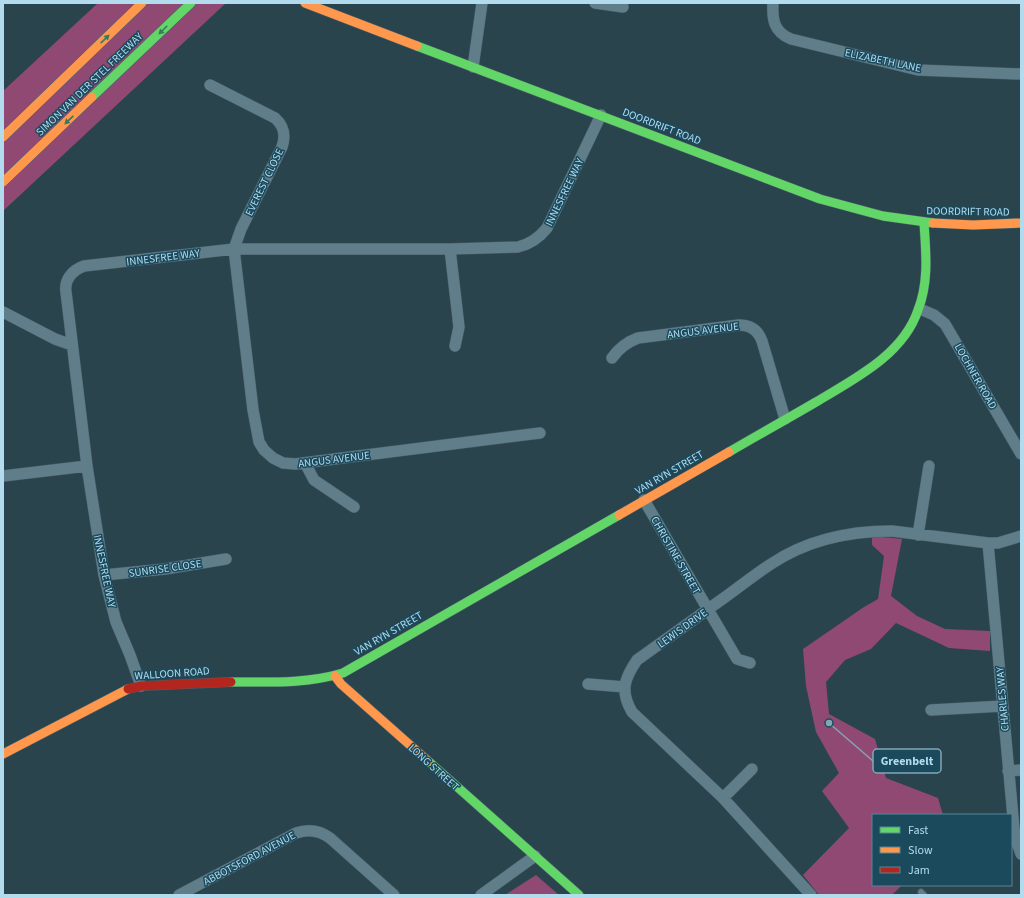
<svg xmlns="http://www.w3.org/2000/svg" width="1024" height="898" viewBox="0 0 1024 898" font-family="'Source Sans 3',sans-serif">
	<rect width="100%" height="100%" fill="#2a444e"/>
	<!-- green -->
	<path fill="#904972" d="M 98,3 L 226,3 L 3,211 L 3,91 Z
		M 872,536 L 902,539 L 891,596 L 917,616 L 945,629 L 990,631 L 990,651 L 949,648 L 896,623 L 871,649 L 845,660 L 826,682 L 829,714 L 875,739 L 886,778 L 938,798 L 943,815 L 873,815 L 873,885 L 902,885 L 892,895 L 819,895 L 803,875 L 849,828 L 822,791 L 839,773 L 816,732 L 806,686 L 803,649 L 864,607 L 878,599 L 884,556 L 872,545 Z
		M 536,875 L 559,895 L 505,895 Z"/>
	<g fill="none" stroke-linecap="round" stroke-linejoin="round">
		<!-- lane casing -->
		<g stroke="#49606a" stroke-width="7">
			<path id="lane" d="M 921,892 L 924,895"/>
		</g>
		<!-- street casing -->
		<g stroke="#49606a" stroke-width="12">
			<path id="street" d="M 595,3 L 623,7
				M 773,3 C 772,20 774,32 791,39 L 918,70 L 1021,74
				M 473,67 L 482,3
				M 210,85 L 275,118 C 284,126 286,135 282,147 L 241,229 L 234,249 L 253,410 L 259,442 L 264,450 L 273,458 L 283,463 L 295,464 L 540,433
				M 450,249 L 459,327 L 455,346
				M 920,309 L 934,315 L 945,324 L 1021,454
				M 3,312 L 55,339 L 72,345
				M 612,358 C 619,348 627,342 638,338 L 739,325 C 750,325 758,330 762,341 L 785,419
				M 305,463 L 314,480 L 354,507
				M 3,476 L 87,466
				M 644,500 L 737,659 L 750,663
				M 918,535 L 929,466
				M 988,543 L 1014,828 L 1016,840 L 1021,854
				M 104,575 L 165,569 L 226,559
				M 588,684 L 625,687
				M 141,686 L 130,655 L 116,622 L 104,575 L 87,466 L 66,292 C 64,279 73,270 84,266 L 234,249 L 450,249 L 518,247 C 531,244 539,238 547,228 L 601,115
				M 931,710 L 1003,706
				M 1008,771 L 1021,770
				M 723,798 L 752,769
				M 179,895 L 296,833 C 308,829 319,830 330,838 L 394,895
				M 481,895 L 535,856
				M 811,895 L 723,798 L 632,712 C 620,691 624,679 637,660 C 665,640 693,620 721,600 C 738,588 754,575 771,564 C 807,540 849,531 892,531 L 988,543 L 998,543 L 1021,536"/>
		</g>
		<!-- fast casing -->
		<g stroke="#49606a" stroke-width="10">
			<path id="fast" d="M 417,46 L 820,199 L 883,216 L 933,223
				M 92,97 L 191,3
				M 729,452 C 758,435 787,419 816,402 C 854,379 903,355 918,310 C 929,282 926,253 924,223
				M 231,682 C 269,682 306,684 343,673 L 619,515
				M 428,761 L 579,895"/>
		</g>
		<!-- slow casing -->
		<g stroke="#49606a" stroke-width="10">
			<path id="slow" d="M 305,3 L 417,46
				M 3,137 L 142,3
				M 3,182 L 92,97
				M 933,223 L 973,225 L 1021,223
				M 619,515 L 729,452
				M 335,676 L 341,684 L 428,761
				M 3,754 L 128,689"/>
		</g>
		<!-- jam casing -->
		<g stroke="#49606a" stroke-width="10">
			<path id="jam" d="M 128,689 L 141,686 L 231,682"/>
		</g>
		<!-- lane -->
		<use href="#lane" stroke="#607e8a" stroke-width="5.5"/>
		<!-- street -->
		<use href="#street" stroke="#607e8a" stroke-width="11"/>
		<!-- fast -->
		<use href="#fast" stroke="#63d668" stroke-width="9"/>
		<!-- slow -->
		<use href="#slow" stroke="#ff974d" stroke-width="9"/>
		<!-- jam -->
		<use href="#jam" stroke="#b3261e" stroke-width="9"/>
	</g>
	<!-- one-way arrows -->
	<defs><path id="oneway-solid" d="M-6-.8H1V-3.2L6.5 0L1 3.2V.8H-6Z"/></defs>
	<g fill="#347b61">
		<use href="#oneway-solid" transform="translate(163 30) rotate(135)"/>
		<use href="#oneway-solid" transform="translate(105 39) rotate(-44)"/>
		<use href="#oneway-solid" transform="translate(69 120) rotate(137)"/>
	</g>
	<g text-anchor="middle" stroke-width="3" stroke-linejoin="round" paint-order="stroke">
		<!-- street labels -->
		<g font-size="11" fill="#b3dbee" stroke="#1b4a5d">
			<text transform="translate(883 60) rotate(12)" y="4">ELIZABETH LANE</text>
			<text transform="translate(89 84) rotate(-44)" y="4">SIMON VAN DER STEL FREEWAY</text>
			<text transform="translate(662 126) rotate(21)" y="4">DOORDRIFT ROAD</text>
			<text transform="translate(264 182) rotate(-64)" y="4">EVEREST CLOSE</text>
			<text transform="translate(564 192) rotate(-64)" y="4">INNESFREE WAY</text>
			<text transform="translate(968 211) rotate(1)" y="4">DOORDRIFT ROAD</text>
			<text transform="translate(163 257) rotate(-7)" y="4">INNESFREE WAY</text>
			<text transform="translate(703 330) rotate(-7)" y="4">ANGUS AVENUE</text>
			<text transform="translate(976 376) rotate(60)" y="4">LOCHNER ROAD</text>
			<text transform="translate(334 459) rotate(-7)" y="4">ANGUS AVENUE</text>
			<text transform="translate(669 472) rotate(-30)" y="4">VAN RYN STREET</text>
			<text transform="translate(676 555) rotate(60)" y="4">CHRISTINE STREET</text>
			<text transform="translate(165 568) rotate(-8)" y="4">SUNRISE CLOSE</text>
			<text transform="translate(105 571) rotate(78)" y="4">INNESFREE WAY</text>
			<text transform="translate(682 628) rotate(-36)" y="4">LEWIS DRIVE</text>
			<text transform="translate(388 633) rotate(-30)" y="4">VAN RYN STREET</text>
			<text transform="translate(172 673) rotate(-4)" y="4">WALLOON ROAD</text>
			<text transform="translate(1002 699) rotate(-95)" y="4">CHARLES WAY</text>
			<text transform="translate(434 767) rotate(42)" y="4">LONG STREET</text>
			<text transform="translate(249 858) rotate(-28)" y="4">ABBOTSFORD AVENUE</text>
		</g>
	</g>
	<!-- callouts -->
	<path fill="none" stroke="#83a6b6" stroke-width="1.5" d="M829 723L873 761"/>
	<circle fill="#83a6b6" stroke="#1b4a5d" stroke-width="1.5" cx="829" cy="723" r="4"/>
	<rect fill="#1b4a5d" stroke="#83a6b6" stroke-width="1.5" x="873" y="749" width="68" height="24" rx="4"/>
	<g font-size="12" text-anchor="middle" font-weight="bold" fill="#b3dbee">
		<text x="907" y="765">Greenbelt</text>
	</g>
	<!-- border -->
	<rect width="1024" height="898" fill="none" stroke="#b3dbee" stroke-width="8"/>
	<!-- legend -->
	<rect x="872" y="814" width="140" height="72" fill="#1b4a5d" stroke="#588497"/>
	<rect x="880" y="827" width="20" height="6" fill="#63d668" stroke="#588497"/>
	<text x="908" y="834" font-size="12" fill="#b3dbee">Fast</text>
	<rect x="880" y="847" width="20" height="6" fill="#ff974d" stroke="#588497"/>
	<text x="908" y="854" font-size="12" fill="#b3dbee">Slow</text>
	<rect x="880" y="867" width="20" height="6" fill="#b3261e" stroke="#588497"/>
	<text x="908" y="874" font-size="12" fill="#b3dbee">Jam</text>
</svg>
